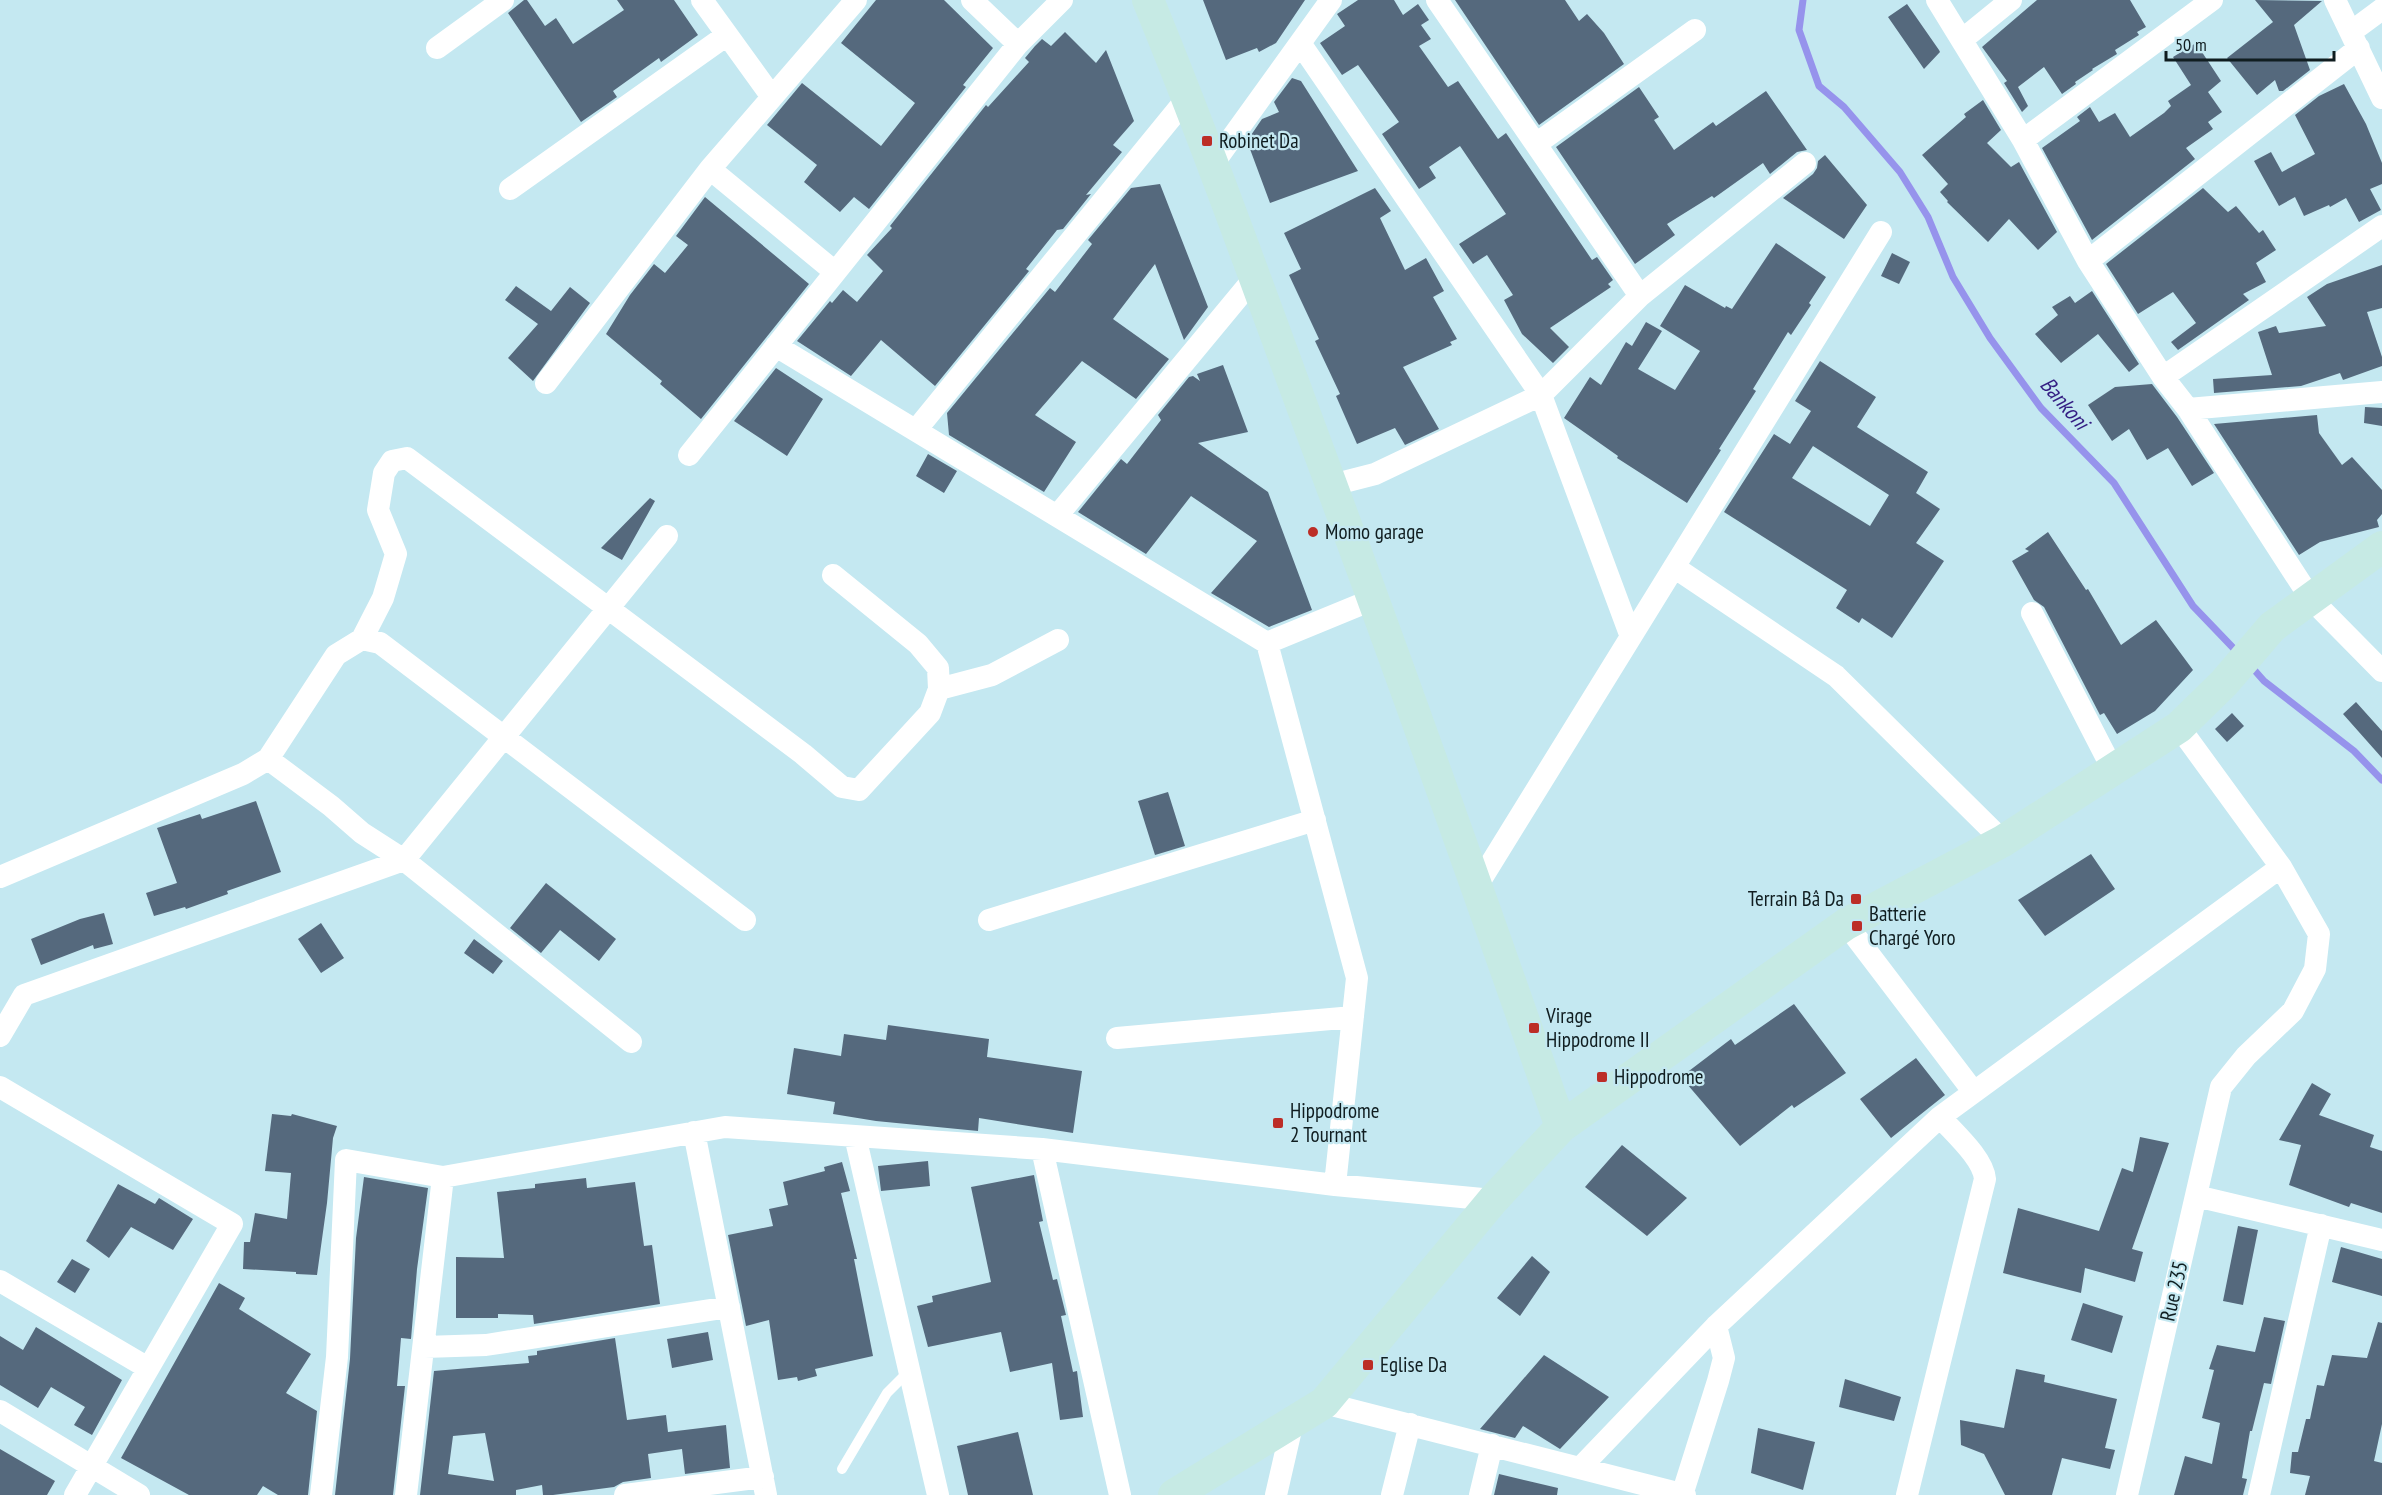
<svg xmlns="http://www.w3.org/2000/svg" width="2382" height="1495" viewBox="0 0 2382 1495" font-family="'PT Sans Narrow',sans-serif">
	<rect width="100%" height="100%" fill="#c4e8f1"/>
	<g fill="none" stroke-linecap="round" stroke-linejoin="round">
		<!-- stream -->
		<path stroke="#9693ec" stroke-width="7" d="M 1803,0 L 1799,30 L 1819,86 L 1844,107 L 1900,172 L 1928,217 L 1953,277 L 1990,338 L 2041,408 L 2114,483 L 2193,606 L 2239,654
			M 2249,664 L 2264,681 L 2354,751 L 2382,780"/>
	</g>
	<!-- building -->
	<path fill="#55697d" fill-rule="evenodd" d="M 524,0 L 527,0 L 545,26 L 556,18 L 573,44 L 624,10 L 617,0 L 674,0 L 698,35 L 661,62 L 659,58 L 613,91 L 617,97 L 581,122 L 508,13 Z
		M 876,0 L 944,0 L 993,48 L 963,85 L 966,87 L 869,209 L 854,197 L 840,212 L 804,182 L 817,165 L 767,125 L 802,83 L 881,146 L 915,103 L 841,43 Z
		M 1203,0 L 1305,0 L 1276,43 L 1259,52 L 1257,48 L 1226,60 Z
		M 1358,0 L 1394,0 L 1403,15 L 1418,4 L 1429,20 L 1421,25 L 1431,39 L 1419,46 L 1448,87 L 1458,81 L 1498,139 L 1506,133 L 1592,260 L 1597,257 L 1613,280 L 1608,284 L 1611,287 L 1550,328 L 1569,347 L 1553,363 L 1522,334 L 1504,300 L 1513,295 L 1487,255 L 1473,264 L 1459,244 L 1506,214 L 1460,146 L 1429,167 L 1436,178 L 1419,189 L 1382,134 L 1399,122 L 1358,65 L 1342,75 L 1320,43 L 1345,26 L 1337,14 Z
		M 1455,0 L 1565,0 L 1579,21 L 1587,14 L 1604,33 L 1624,64 L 1539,125 Z
		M 2037,0 L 2130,0 L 2146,27 L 2137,32 L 2139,35 L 2115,50 L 2117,54 L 2092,69 L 2093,70 L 2075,82 L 2076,84 L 2062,94 L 2044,67 L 2018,87 L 2028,106 L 2022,112 L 2004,83 L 2007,81 L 1982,47 Z
		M 2255,0 L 2322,1 L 2294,25 L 2310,70 L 2283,91 L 2279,91 L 2275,80 L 2257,95 L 2227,58 L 2273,22 Z
		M 1907,4 L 1939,50 L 1940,52 L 1924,69 L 1888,17 Z
		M 1065,32 L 1096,63 L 1106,50 L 1134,121 L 1113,145 L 1122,152 L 1086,195 L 1091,194 L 1063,229 L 1057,230 L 1026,269 L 1029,271 L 935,386 L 881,340 L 851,376 L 797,341 L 830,301 L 832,303 L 843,290 L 857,302 L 883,271 L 867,255 L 892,228 L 890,226 L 986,105 L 988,107 L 1029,62 L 1025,58 L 1035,46 L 1042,39 L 1051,46 Z
		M 2196,43 L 2221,81 L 2208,92 L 2222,112 L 2208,122 L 2213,129 L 2186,148 L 2195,159 L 2092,240 L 2042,148 L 2080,121 L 2077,117 L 2090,107 L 2099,122 L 2115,113 L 2130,137 L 2164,113 L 2171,106 L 2168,101 L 2191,85 L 2173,57 Z
		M 1292,78 L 1301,81 L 1358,171 L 1270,203 L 1247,141 L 1262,119 L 1279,112 L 1274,102 Z
		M 2344,84 L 2366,124 L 2382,163 L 2382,184 L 2370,189 L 2381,210 L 2359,222 L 2346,198 L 2330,207 L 2329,205 L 2304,216 L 2295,197 L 2279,206 L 2254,161 L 2271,152 L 2282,172 L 2315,154 L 2295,115 L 2319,96 Z
		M 1639,87 L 1659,117 L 1654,120 L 1674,150 L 1713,122 L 1716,126 L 1766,91 L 1807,150 L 1797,152 L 1770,174 L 1763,163 L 1714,198 L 1712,196 L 1667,224 L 1675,235 L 1635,264 L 1556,147 Z
		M 1983,100 L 2001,130 L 1987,143 L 2011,167 L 2019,162 L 2057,232 L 2038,250 L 2009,219 L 1988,242 L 1947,202 L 1948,201 L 1940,192 L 1948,184 L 1922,155 L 1966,117 L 1964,114 Z
		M 1825,155 L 1867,205 L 1844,239 L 1783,198 L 1813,174 L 1817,168 L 1818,161 Z
		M 1160,184 L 1208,307 L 1184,340 L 1155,264 L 1113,319 L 1169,359 L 1136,399 L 1082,361 L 1035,415 L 1076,442 L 1044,492 L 949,435 L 947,413 L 1050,288 L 1055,292 L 1092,244 L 1088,240 L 1131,188 Z
		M 1375,188 L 1391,211 L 1380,218 L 1405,270 L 1426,258 L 1444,291 L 1433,297 L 1457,339 L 1450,342 L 1452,345 L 1403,367 L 1439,429 L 1405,445 L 1395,428 L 1357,444 L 1336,396 L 1340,394 L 1315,341 L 1319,339 L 1289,275 L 1301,269 L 1284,233 Z
		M 2203,188 L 2228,212 L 2236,206 L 2259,233 L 2263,230 L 2276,250 L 2256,263 L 2266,282 L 2243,294 L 2249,300 L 2178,350 L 2171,342 L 2196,323 L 2173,292 L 2138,314 L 2106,264 Z
		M 705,197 L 809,284 L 701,419 L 660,384 L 662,381 L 606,334 L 630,295 L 654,264 L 665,273 L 688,245 L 676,236 Z
		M 1776,243 L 1826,277 L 1809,303 L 1811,305 L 1791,335 L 1788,332 L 1753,389 L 1756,391 L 1719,449 L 1721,450 L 1687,503 L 1617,458 L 1618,456 L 1564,418 L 1590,377 L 1601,385 L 1626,342 L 1632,346 L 1646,322 L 1662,331 L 1638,369 L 1675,390 L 1700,351 L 1660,326 L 1685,285 L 1725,308 L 1726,306 L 1732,309 Z
		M 1892,253 L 1910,262 L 1899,284 L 1881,276 Z
		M 2382,265 L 2382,308 L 2367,312 L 2382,357 L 2382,366 L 2343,380 L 2340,373 L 2301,386 L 2214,393 L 2213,379 L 2272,375 L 2258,332 L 2276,326 L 2279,333 L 2326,326 L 2307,297 L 2327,284 Z
		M 516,286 L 551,311 L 570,287 L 590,303 L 533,381 L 508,358 L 538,324 L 505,300 Z
		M 2092,291 L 2139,364 L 2129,372 L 2098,334 L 2061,363 L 2035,334 L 2058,315 L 2052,307 L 2070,296 L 2075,303 Z
		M 1820,361 L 1876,397 L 1857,427 L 1928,472 L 1916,493 L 1940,509 L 1916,543 L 1944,561 L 1892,638 L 1862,618 L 1859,623 L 1836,608 L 1847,590 L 1724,512 L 1774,434 L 1790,444 L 1811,411 L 1795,401 ZM 1813,446 L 1889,495 L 1870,526 L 1792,478 Z
		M 1223,365 L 1248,432 L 1198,443 L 1268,492 L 1312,610 L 1269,627 L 1211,593 L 1257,541 L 1191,496 L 1146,554 L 1078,512 L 1121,459 L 1127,464 L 1161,420 L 1158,415 L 1189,377 L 1193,376 L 1200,381 L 1197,374 Z
		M 776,368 L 823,399 L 787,456 L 734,421 Z
		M 2152,384 L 2177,417 L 2214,473 L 2192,486 L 2168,448 L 2147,460 L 2129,429 L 2112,441 L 2088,405 L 2115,387 Z
		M 2365,407 L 2382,408 L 2382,426 L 2364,423 Z
		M 2317,415 L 2319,433 L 2342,465 L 2352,457 L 2382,490 L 2382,514 L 2377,520 L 2379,527 L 2320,542 L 2299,555 L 2214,424 Z
		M 928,454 L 957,471 L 944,493 L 916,476 Z
		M 650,498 L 655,501 L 622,560 L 601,548 Z
		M 2048,532 L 2086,590 L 2088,589 L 2121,645 L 2156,620 L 2193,670 L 2155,711 L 2117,734 L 2104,713 L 2100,715 L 2044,607 L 2034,600 L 2012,561 L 2029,551 L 2025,549 Z
		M 2356,702 L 2382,731 L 2382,758 L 2343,714 Z
		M 2232,713 L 2244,726 L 2227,742 L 2215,729 Z
		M 1168,792 L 1185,846 L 1155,855 L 1138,801 Z
		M 256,801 L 281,872 L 227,891 L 228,894 L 186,909 L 185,907 L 154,916 L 146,893 L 177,883 L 157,828 L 200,814 L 202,819 Z
		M 2091,854 L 2115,889 L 2045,936 L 2018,900 Z
		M 546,883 L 616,939 L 599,961 L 560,930 L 541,953 L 510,928 Z
		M 104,913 L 113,944 L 94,949 L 93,945 L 41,965 L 31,939 L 80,919 Z
		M 321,923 L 344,958 L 321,973 L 298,939 Z
		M 474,939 L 503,961 L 493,974 L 464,953 Z
		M 1794,1004 L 1846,1073 L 1794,1108 L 1792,1105 L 1740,1146 L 1681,1077 L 1731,1039 L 1735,1045 Z
		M 888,1025 L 989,1039 L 987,1057 L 1082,1071 L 1073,1133 L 979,1118 L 978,1131 L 876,1121 L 833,1114 L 835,1102 L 787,1094 L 794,1048 L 841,1056 L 844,1034 L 886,1040 Z
		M 1916,1058 L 1945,1095 L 1891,1138 L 1860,1099 Z
		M 2312,1083 L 2331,1094 L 2319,1115 L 2374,1135 L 2370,1147 L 2382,1151 L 2382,1213 L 2351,1203 L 2349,1207 L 2289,1185 L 2301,1145 L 2279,1140 Z
		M 272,1114 L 291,1116 L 292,1114 L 337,1126 L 333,1138 L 327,1203 L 317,1275 L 296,1274 L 296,1272 L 243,1269 L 244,1242 L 250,1242 L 255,1213 L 287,1219 L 291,1173 L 265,1171 Z
		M 2140,1137 L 2169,1143 L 2132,1249 L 2143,1252 L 2135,1282 L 2085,1268 L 2081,1293 L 2003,1273 L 2018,1208 L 2099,1231 L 2122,1168 L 2133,1172 Z
		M 1622,1145 L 1687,1198 L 1647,1236 L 1585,1187 Z
		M 928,1161 L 930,1186 L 881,1191 L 878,1166 Z
		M 842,1162 L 850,1191 L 841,1193 L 857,1259 L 854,1259 L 873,1356 L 815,1369 L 817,1376 L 798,1381 L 797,1377 L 778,1380 L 769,1320 L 746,1326 L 728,1235 L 773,1226 L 769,1209 L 788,1205 L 783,1182 L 825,1171 L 824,1167 Z
		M 1034,1175 L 1043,1221 L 1039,1222 L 1053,1280 L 1057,1279 L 1066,1315 L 1061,1316 L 1073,1372 L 1077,1371 L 1083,1417 L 1060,1420 L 1052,1363 L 1010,1372 L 1001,1332 L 928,1347 L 917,1306 L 933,1302 L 932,1296 L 991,1282 L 971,1187 Z
		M 364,1177 L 428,1188 L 417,1269 L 411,1339 L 401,1338 L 397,1386 L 405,1386 L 393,1495 L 335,1495 L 350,1359 L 356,1238 Z
		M 586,1178 L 587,1188 L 635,1182 L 644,1246 L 652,1245 L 660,1304 L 534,1324 L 533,1315 L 498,1314 L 498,1318 L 456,1318 L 456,1257 L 504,1258 L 497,1192 L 535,1188 L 535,1184 Z
		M 118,1184 L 155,1204 L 159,1198 L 193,1219 L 173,1250 L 131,1227 L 109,1258 L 86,1241 Z
		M 2238,1226 L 2258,1230 L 2243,1305 L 2223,1301 Z
		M 2341,1247 L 2382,1259 L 2382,1296 L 2332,1282 Z
		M 1532,1256 L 1550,1272 L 1520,1316 L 1497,1298 Z
		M 72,1259 L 90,1269 L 75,1293 L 57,1282 Z
		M 219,1283 L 245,1298 L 239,1309 L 311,1354 L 286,1393 L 317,1411 L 308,1495 L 278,1495 L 263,1486 L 257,1495 L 189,1495 L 121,1458 Z
		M 2083,1303 L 2123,1316 L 2112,1353 L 2071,1340 Z
		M 2264,1317 L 2285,1321 L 2271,1384 L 2264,1383 L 2252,1431 L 2250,1431 L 2242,1478 L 2247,1479 L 2243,1495 L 2174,1495 L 2185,1456 L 2212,1464 L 2220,1423 L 2202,1418 L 2214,1370 L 2209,1369 L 2217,1345 L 2255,1352 Z
		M 2378,1322 L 2382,1323 L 2382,1424 L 2374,1461 L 2382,1463 L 2382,1495 L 2305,1495 L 2310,1476 L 2290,1473 L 2292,1452 L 2298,1452 L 2306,1419 L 2310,1419 L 2317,1385 L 2324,1386 L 2332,1355 L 2367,1358 Z
		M 36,1327 L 122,1380 L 92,1435 L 74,1425 L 85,1407 L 51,1387 L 38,1408 L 0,1385 L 0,1336 L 23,1350 Z
		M 708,1332 L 713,1360 L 672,1368 L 667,1339 Z
		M 615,1338 L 627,1420 L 666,1415 L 668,1432 L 726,1425 L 730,1468 L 685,1474 L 682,1449 L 648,1454 L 651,1478 L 623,1482 L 614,1487 L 553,1495 L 543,1495 L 542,1485 L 516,1490 L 516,1495 L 420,1495 L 434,1371 L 529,1363 L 528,1356 L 537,1355 L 537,1351 ZM 485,1433 L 494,1481 L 448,1474 L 453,1436 Z
		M 1544,1355 L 1609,1397 L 1560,1449 L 1523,1426 L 1515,1438 L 1480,1429 Z
		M 2016,1369 L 2045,1375 L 2044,1382 L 2117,1399 L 2105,1448 L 2115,1450 L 2110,1469 L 2062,1458 L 2052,1495 L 2005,1495 L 1984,1454 L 1961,1445 L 1960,1420 L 2004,1428 Z
		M 1845,1379 L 1901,1397 L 1894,1421 L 1839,1407 Z
		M 1758,1428 L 1815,1442 L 1803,1490 L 1751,1473 Z
		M 1018,1432 L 1033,1495 L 968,1495 L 957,1446 Z
		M 0,1449 L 55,1481 L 47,1495 L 0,1495 Z
		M 1499,1474 L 1558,1488 L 1557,1495 L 1494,1495 Z"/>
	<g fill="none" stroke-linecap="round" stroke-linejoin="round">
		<!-- lane -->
		<path stroke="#fff" stroke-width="10" d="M 842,1469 L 887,1393 L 909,1371"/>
		<!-- street -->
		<path stroke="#fff" stroke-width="22" d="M 702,0 L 772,97
			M 972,0 L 1018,44
			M 1437,0 L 1640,296
			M 1937,0 L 2023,140 L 2088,261 L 2163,377 L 2188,409 L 2311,599 L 2382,671
			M 2335,0 L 2382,98
			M 2351,32 L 2382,9
			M 1963,39 L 2011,0
			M 1300,43 L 1541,395 L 1631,637
			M 437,48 L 503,0
			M 2023,140 L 2212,0
			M 1536,144 L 1695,30
			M 1213,164 L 1331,0
			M 710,169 L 835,272
			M 510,189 L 727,35
			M 2088,261 L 2359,48
			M 776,346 L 1267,643 L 1357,978 L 1335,1185
			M 2163,377 L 2382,226
			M 546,383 L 710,169 L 856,0
			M 2188,409 L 2382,392
			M 916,430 L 1188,97
			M 689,455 L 1018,44 L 1062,0
			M 1332,485 L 1375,474 L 1541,395 L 1640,296 L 1805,163
			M 1057,516 L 1255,277
			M 1674,567 L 1836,676 L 2003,841
			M 2032,613 L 2113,770
			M 362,639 L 383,598 L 396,554 L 378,510 L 384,473 L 392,461 L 407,458 L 803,754 L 842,787 L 859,790 L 930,713 L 939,689 L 938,668 L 918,644 L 833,575
			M 1267,643 L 1374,599
			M 939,689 L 992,675 L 1058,640
			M 268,759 L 336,655 L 362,639 L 380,643 L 745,920
			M 0,877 L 243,774 L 268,759 L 331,806 L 362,833 L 404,860 L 631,1042
			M 1477,886 L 1881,232
			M 989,920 L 1315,820
			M 1846,924 L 1973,1091
			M 0,1036 L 24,995 L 404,860 L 667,536
			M 1117,1038 L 1353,1017
			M 0,1087 L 232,1224 L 75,1495
			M 694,1132 L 766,1495
			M 855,1136 L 938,1495
			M 1042,1149 L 1120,1495
			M 2196,1196 L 2382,1240
			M 0,1281 L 148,1368
			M 424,1347 L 486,1345 L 729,1307
			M 1324,1403 L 1685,1495
			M 0,1411 L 139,1495
			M 1580,1468 L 1716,1326 L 1940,1117 L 2281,867
			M 321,1495 L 337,1357 L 346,1160 L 443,1177 L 725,1127 L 1042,1149 L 1335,1185 L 1493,1200
			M 406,1495 L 443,1177
			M 625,1495 L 763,1477
			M 1276,1495 L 1293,1421
			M 1392,1495 L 1410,1424
			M 1480,1495 L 1492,1445
			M 1682,1495 L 1718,1381 L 1724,1358 L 1716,1326
			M 1907,1495 L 1985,1179 C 1983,1158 1954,1133 1940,1117
			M 2127,1495 L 2221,1087 L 2246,1056 L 2293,1011 L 2315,969 L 2319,934 L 2281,867 L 2179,727
			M 2259,1495 L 2321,1225"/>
		<!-- secondary -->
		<path stroke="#c6eae4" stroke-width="32" d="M 1148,0 C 1203,134 1252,270 1302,406 C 1391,645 1477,886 1561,1127
			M 1174,1495 L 1324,1403 L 1493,1200 L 1561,1127 L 1846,924 L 2003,841 L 2179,727 L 2224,683 L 2272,627 L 2382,547"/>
	</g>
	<!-- markers -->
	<g fill="#bc2d27" stroke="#c4e8f1" stroke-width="2">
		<rect x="1201" y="135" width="12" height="12" rx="3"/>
		<circle cx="1313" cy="532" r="6"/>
		<rect x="1850" y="893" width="12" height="12" rx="3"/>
		<rect x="1851" y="920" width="12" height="12" rx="3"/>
		<rect x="1528" y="1022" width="12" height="12" rx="3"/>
		<rect x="1596" y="1071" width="12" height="12" rx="3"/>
		<rect x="1272" y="1117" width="12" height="12" rx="3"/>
		<rect x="1362" y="1359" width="12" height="12" rx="3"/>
	</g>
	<g text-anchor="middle" stroke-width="4.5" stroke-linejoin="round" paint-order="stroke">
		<!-- poi labels -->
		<g font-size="21" fill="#101d20" stroke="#c4e8f1" text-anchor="start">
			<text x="1219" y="148">Robinet Da</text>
			<text x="1325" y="539">Momo garage</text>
			<text x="1844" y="906" text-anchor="end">Terrain Bâ Da</text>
			<text x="1869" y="921">Batterie<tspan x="1869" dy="24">Chargé Yoro</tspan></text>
			<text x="1546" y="1023">Virage<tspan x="1546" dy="24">Hippodrome II</tspan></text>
			<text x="1614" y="1084">Hippodrome</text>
			<text x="1290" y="1118">Hippodrome<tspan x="1290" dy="24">2 Tournant</tspan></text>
			<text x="1380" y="1372">Eglise Da</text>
		</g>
		<!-- street labels -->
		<g font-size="21" fill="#101d20" stroke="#c4e8f1">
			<text transform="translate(2174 1291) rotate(-77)" y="7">Rue 235</text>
		</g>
		<!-- water labels -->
		<g font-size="22" font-style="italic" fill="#341e83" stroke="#c4e8f1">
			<text transform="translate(2065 403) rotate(49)" y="8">Bankoni</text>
		</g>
	</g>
	<!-- scale -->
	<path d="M2166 51v9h168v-9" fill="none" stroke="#101d20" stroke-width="3"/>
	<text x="2175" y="51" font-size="18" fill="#101d20" stroke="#c4e8f1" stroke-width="4.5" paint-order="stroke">50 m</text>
</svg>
